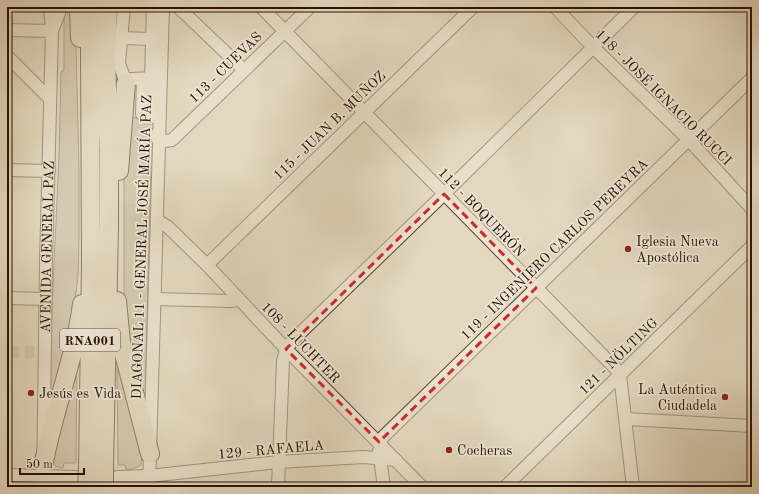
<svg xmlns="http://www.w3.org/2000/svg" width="759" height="494" viewBox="0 0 759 494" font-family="'Old Standard TT',serif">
	<rect width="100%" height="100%" fill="#e3d8bf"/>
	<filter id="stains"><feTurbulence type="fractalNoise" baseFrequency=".005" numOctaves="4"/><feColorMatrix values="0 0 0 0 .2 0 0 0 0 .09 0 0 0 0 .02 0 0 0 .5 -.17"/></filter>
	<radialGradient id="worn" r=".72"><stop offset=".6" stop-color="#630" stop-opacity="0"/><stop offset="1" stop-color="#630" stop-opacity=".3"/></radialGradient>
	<!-- green -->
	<path fill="#c3b69f" stroke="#766351" d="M 64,7 L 75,7 L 79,166 L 79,240 L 78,275 L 74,312 L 47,418 L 59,156 L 61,72 L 64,70 Z
		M 128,117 L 145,118 L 150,119 L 151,157 L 145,416 L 137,390 L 124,301 L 124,184 Z
		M 77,350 L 76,463 L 64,463 L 63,468 L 55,466 L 51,459 Z
		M 117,355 L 142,453 L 141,465 L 133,469 L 126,469 L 125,465 L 118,465 Z"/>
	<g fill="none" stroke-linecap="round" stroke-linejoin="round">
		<!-- minor-tunnel -->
		<path stroke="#c7baa3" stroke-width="12" stroke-dasharray="12 6" stroke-linecap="butt" d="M 7,352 L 34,352"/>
		<!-- minor casing -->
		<g stroke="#574232" stroke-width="14">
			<g id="minor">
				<path d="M 124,7 L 119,63 L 126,83 L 131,79 L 151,78 L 153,7"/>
				<path d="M 178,7 L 244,70"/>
				<path d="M 261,7 L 615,368 L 620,375 L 633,487"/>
				<path d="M 555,7 L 593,47 L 689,140 L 752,209"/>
				<path d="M 7,30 L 52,31 L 59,13 L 60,7"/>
				<path d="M 121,38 L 152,39"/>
				<path d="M 7,56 L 50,99"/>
				<path d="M 151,78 L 152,117"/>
				<path d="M 142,114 L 143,79"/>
				<path d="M 156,135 L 159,142 L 172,140 L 310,7"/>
				<path d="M 7,170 L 49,171"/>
				<path d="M 157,220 L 168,227 L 207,265 L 286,349 L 422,487"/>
				<path d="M 207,265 L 473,7"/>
				<path d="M 7,298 L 46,299"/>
				<path d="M 155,299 L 230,301 L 239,300"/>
				<path d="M 626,419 L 752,426"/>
				<path d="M 379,442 L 383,437 L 752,78"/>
				<path d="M 379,451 L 384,487"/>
				<path d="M 7,475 L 77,477"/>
				<path d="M 117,477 L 149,476 L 278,462 L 364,457 L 396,460"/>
				<path id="s1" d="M 43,487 L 46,262 L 52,31 L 50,7"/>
				<path d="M 149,487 L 163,7"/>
				<path d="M 278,487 L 283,361 L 286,349 L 293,340 L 444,194 L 634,7"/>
				<path d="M 505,487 L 752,246"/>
			</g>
		</g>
		<!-- highway casing -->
		<g stroke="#281003" stroke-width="20">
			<path id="highway" d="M 79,7 L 80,38
				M 119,171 L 126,83
				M 117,301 L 121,342 L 150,454
				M 44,462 C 54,409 75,358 82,304
				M 88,467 L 91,263 L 90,48 L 92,7
				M 104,468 L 109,226 L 109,150 L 106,58 L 108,7"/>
		</g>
		<!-- minor -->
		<use href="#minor" stroke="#ede6d5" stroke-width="12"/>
		<!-- highway -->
		<use href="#highway" stroke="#e3d8bf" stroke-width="18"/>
		<!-- highway-bridge casing -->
		<g stroke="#281003" stroke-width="20" stroke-linecap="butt">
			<path id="highway-bridge" d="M 87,487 L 88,467
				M 104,487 L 104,468"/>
		</g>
		<!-- highway-bridge -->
		<use href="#highway-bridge" stroke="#e3d8bf" stroke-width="18"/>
	</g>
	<!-- marked area -->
	<path d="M0 0H759V494H0ZM 444,194 L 536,288 L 379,442 L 286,349 Z" fill="#e3d8bf" fill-opacity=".55" fill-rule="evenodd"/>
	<path fill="none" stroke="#d62828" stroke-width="3" stroke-dasharray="8 5" stroke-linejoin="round" d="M 444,194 L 536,288 L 379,442 L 286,349 Z"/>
	<!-- markers -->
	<g fill="#8f2418" stroke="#ede6d5" stroke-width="1.5">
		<circle cx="628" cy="249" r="4"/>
		<circle cx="31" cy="393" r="4"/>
		<circle cx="725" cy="397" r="4"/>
		<circle cx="449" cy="450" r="4"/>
	</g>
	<g text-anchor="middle" stroke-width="3.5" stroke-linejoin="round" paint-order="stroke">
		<!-- shield labels -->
		<rect fill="#ede6d5" stroke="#635042" stroke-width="1" x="60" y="329" width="60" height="22" rx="3"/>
		<g font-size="13" font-weight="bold" fill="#281003">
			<text x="90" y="345">RNA001</text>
		</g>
		<!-- street labels -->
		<g font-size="14" fill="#281003" stroke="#ede6d5">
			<text transform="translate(225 67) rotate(-44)" y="5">113 - CUEVAS</text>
			<text transform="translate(664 97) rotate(45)" y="5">118 - JOSÉ IGNACIO RUCCI</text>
			<text transform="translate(329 125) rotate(-44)" y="5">115 - JUAN B. MUÑOZ</text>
			<text transform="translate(482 212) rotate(46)" y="5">112 - BOQUERÓN</text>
			<text dy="5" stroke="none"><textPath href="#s1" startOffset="240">AVENIDA GENERAL PAZ</textPath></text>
			<text transform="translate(141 247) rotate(-88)" y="5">DIAGONAL 11 - GENERAL JOSÉ MARÍA PAZ</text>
			<text transform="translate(554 249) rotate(-44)" y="5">119 - INGENIERO CARLOS PEREYRA</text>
			<text transform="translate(301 342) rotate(46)" y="5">108 - LUCHTER</text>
			<text transform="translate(618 356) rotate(-44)" y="5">121 - NÖLTING</text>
			<text transform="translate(271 449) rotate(-5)" y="5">129 - RAFAELA</text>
		</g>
		<!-- poi labels -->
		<g font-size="14" fill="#281003" stroke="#ede6d5" text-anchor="start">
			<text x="636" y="246">Iglesia Nueva<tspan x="636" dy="16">Apostólica</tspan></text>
			<text x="717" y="394" text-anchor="end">La Auténtica<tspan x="717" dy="16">Ciudadela</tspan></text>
			<text x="39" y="398">Jesús es Vida</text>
			<text x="457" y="455">Cocheras</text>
		</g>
	</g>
	<!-- margin -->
	<rect width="759" height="494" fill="none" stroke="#e3d8bf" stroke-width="24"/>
	<rect x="8" y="8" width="743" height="478" fill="none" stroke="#281003" stroke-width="2"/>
	<rect x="12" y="12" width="735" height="470" fill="none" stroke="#281003"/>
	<!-- scale -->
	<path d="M20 468v6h64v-6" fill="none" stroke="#281003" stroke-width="2"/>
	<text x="26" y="468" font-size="12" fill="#281003" stroke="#ede6d5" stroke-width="3" paint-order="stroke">50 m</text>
	<rect width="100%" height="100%" filter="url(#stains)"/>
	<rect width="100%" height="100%" fill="url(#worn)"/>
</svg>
